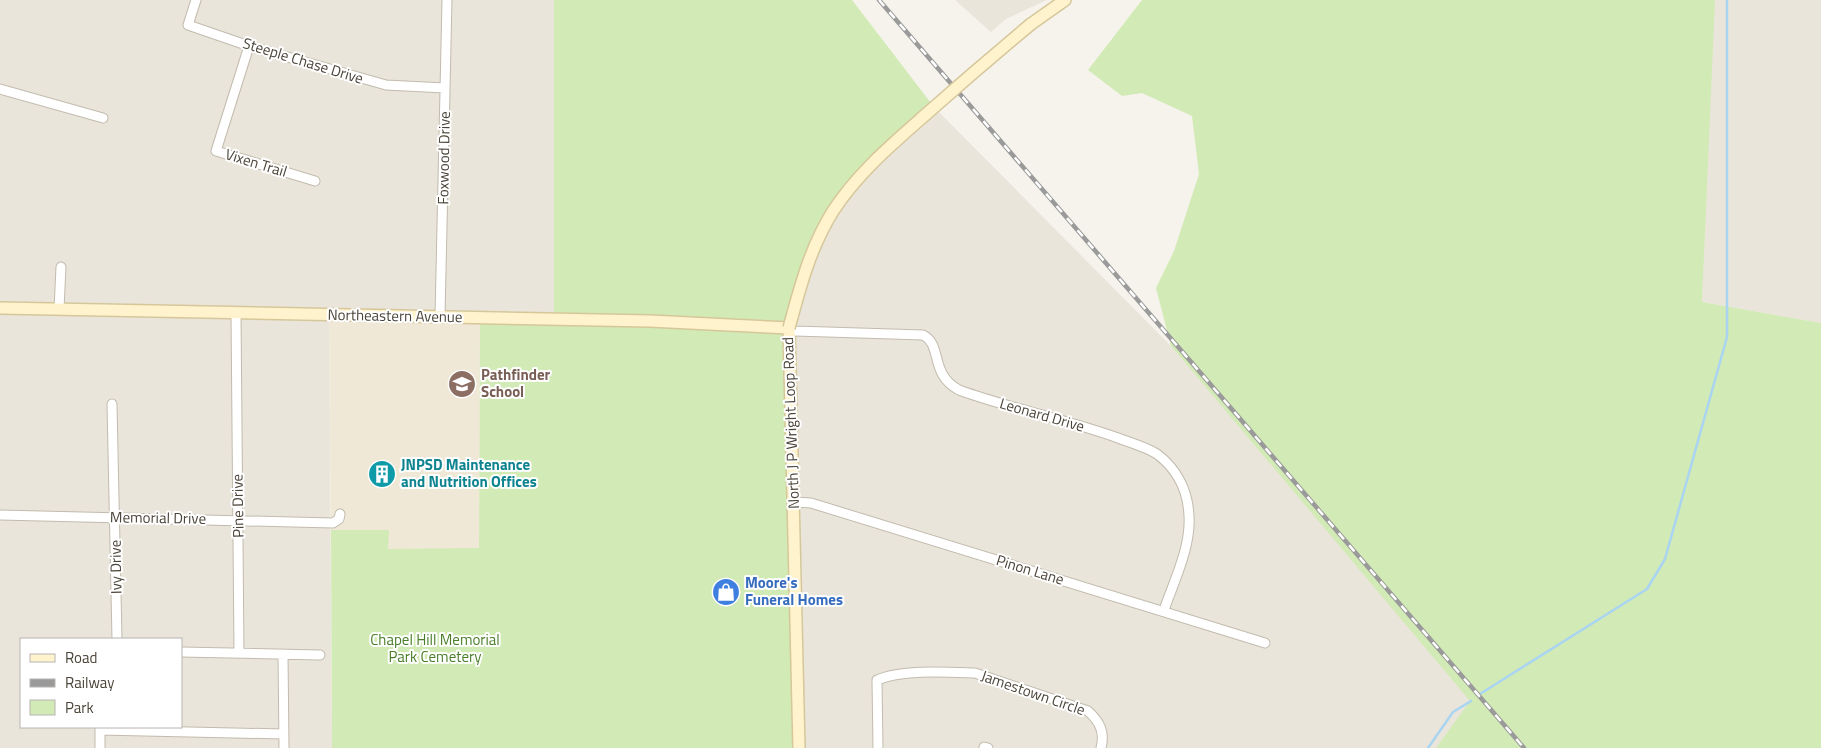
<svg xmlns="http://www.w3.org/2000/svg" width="1821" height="748" viewBox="0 0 1821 748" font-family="'Titillium Web',sans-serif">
	<rect width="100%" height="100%" fill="#f6f3ec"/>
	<!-- residential -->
	<path fill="#eae5da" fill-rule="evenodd" d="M 0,0 L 554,0 L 554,319 L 0,306 Z
		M 955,0 L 1047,0 L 1006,19 L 991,32 Z
		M 1713,0 L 1821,0 L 1821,323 L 1702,302 Z
		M 934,107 L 1171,346 L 1471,701 L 1437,748 L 799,748 L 794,310 L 833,211 Z
		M 0,308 L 329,315 L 332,748 L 0,748 ZM 21,639 L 181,639 L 181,727 L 21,727 Z"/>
	<!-- education -->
	<path fill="#efe8d6" d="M 329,315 L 480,317 L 479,549 L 388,549 L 388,530 L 331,530 Z"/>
	<!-- green -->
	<path fill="#d2eab5" d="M 554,0 L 852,0 L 934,107 L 833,211 L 794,310 L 799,748 L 332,748 L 331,530 L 389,530 L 388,549 L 479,548 L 480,317 L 554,319 Z
		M 1142,0 L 1715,0 L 1702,302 L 1821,323 L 1821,748 L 1436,748 L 1470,701 L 1171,346 L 1156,288 L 1174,251 L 1199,174 L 1192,116 L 1142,93 L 1122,96 L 1088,70 Z"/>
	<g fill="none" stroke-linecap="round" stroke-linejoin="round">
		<!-- stream -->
		<path stroke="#a9d4f2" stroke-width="2.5" d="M 1480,694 L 1647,589 L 1665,559 L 1727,337 L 1727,0
			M 1428,748 L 1453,712 L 1471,701"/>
		<!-- street casing -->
		<g stroke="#c2bbae" stroke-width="11">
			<path id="street" d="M 196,0 L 188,25 L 249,46 L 386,85 L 445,88
				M 249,46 L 216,151 L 315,181
				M 0,89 L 103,118
				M 59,309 L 61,267
				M 236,313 L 239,653
				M 440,316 L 447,0
				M 789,328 L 795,331 L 923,335 C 943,345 929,374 959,390 C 1011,409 1066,419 1118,438 C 1131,443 1146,447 1157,454 C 1177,469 1188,491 1189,516 C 1191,547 1174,581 1164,610
				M 112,404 L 117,639
				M 794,502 L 811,503 L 1265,643
				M 0,515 L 333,523 L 339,519 L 340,514
				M 181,652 L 320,655
				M 283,654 L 284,748
				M 100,727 L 100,748
				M 100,730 L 284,734
				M 984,747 L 988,748
				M 878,748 L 877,680 C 902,669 947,672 975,673 L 1088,711 C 1100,722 1105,732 1101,748"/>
		</g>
		<!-- secondary casing -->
		<g stroke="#d6c79b" stroke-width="14">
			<path id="secondary" d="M 1031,24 L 1065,0
				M 0,308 L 650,321 L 789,328 L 799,748"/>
		</g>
		<!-- street -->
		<use href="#street" stroke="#fff" stroke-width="9"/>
		<!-- secondary -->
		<use href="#secondary" stroke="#fff3cd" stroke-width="11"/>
		<!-- rail casing -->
		<g stroke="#9a9a9a" stroke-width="4.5">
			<path id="rail" d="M 879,0 L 1524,748"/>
		</g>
		<!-- rail -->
		<use href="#rail" stroke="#fff" stroke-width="2.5" stroke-dasharray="8" stroke-linecap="butt"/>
		<!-- secondary-bridge casing -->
		<g stroke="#d6c79b" stroke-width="14" stroke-linecap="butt">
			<path id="secondary-bridge" d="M 789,328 C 800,287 810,248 833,211 C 857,174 891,145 924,116 C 959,85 995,54 1031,24"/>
		</g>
		<!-- secondary-bridge -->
		<use href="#secondary-bridge" stroke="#fff3cd" stroke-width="11"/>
	</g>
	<!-- icons -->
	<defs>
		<g id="school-disc" transform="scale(1.4375)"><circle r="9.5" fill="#8d6e63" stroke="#fff"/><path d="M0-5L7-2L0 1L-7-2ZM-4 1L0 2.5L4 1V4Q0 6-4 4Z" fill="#fff"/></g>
		<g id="building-disc" transform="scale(1.4375)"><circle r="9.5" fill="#0f9aa8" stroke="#fff"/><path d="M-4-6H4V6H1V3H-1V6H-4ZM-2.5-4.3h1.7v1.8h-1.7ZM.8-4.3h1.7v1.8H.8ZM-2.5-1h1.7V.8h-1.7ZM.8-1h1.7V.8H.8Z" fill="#fff"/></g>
		<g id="shop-disc" transform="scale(1.4375)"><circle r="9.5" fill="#3f7fe0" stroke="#fff"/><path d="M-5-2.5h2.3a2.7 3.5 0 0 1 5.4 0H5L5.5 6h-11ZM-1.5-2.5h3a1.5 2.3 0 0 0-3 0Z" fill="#fff"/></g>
	</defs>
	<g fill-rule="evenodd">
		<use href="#school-disc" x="462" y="384"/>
		<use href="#building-disc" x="382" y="474"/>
		<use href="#shop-disc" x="726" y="592"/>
	</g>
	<g text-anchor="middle" stroke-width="4" stroke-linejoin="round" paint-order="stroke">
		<!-- street labels -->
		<g font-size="15" fill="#4b4439" stroke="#fff">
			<text transform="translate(303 61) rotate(17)" y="5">Steeple Chase Drive</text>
			<text transform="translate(444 158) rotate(-89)" y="5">Foxwood Drive</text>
			<text transform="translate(256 163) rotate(17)" y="5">Vixen Trail</text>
			<text transform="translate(395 316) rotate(1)" y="5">Northeastern Avenue</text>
			<text transform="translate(1042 415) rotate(16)" y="5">Leonard Drive</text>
			<text transform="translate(791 423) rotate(-92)" y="5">North J P Wright Loop Road</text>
			<text transform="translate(238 506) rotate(-91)" y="5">Pine Drive</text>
			<text transform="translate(158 518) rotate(1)" y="5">Memorial Drive</text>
			<text transform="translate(116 567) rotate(-91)" y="5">Ivy Drive</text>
			<text transform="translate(1030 570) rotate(17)" y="5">Pinon Lane</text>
			<text transform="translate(1033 693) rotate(19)" y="5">Jamestown Circle</text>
		</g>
		<!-- education labels -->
		<g font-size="15" font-weight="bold" fill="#785e54" stroke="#fff" text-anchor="start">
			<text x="481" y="380">Pathfinder<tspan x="481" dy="17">School</tspan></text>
		</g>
		<!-- culture labels -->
		<g font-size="15" font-weight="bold" fill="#0d838f" stroke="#fff" text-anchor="start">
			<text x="401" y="470">JNPSD Maintenance<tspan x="401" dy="17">and Nutrition Offices</tspan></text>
		</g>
		<!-- shop labels -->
		<g font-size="15" font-weight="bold" fill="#366cbe" stroke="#fff" text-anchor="start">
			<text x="745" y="588">Moore's<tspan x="745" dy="17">Funeral Homes</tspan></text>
		</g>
		<!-- park labels -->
		<g font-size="15" fill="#4a7f2a" stroke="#fff">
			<text x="435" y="645">Chapel Hill Memorial<tspan x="435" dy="17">Park Cemetery</tspan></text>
		</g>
	</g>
	<!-- legend -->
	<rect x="20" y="638" width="162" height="90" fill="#ffffff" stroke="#b7b4b0"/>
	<rect x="30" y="654" width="25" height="8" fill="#fff3cd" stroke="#b7b4b0"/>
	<text x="65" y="663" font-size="15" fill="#4b4439">Road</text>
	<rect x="30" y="679" width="25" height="8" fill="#9a9a9a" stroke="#b7b4b0"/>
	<text x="65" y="688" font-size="15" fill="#4b4439">Railway</text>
	<rect x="30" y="700" width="25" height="15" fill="#d2eab5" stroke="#b7b4b0"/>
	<text x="65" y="713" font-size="15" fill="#4b4439">Park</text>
</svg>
